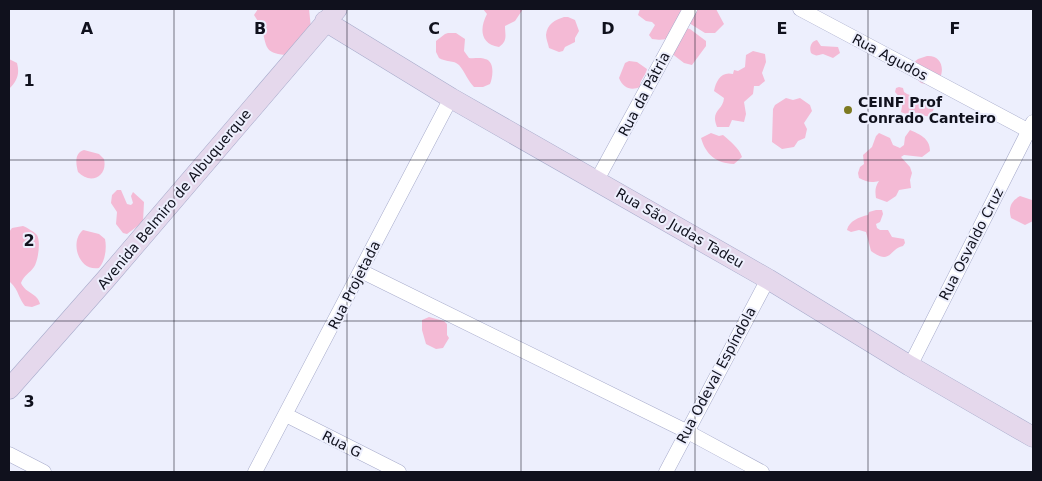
<svg xmlns="http://www.w3.org/2000/svg" width="1042" height="481" viewBox="0 0 1042 481" font-family="'DejaVu Sans',sans-serif">
	<rect width="100%" height="100%" fill="#edeffd"/>
	<!-- green -->
	<path fill="#f4bad5" d="M 258,9 L 309,9 L 311,28 L 285,55 C 264,53 267,46 262,30 C 261,25 257,20 254,15 Z
		M 483,9 L 523,9 L 515,21 L 505,26 C 505,35 508,41 499,47 C 479,44 480,27 487,14 Z
		M 640,9 L 684,9 C 681,14 679,18 675,23 C 666,35 674,42 652,39 L 649,35 L 655,25 L 652,22 L 646,21 L 638,15 Z
		M 693,9 L 716,9 L 724,24 L 715,33 L 705,33 L 689,23 Z
		M 564,17 L 568,17 L 575,20 L 579,31 L 575,38 L 575,42 L 565,47 L 563,51 L 559,52 L 549,48 C 548,43 546,39 546,35 C 547,24 555,20 564,17 Z
		M 686,28 L 690,29 L 706,41 L 706,46 L 692,65 L 684,63 L 671,53 Z
		M 448,33 L 456,33 L 465,39 L 464,51 L 469,58 C 474,59 480,57 485,59 C 495,61 493,77 490,84 L 483,87 L 474,87 C 468,81 465,72 459,65 C 454,60 445,62 439,58 L 436,52 L 436,41 L 445,34 Z
		M 817,40 L 821,46 L 838,47 L 840,53 L 833,58 L 823,54 C 817,55 817,57 811,53 C 809,48 811,41 817,40 Z
		M 753,51 L 765,54 L 766,62 L 762,73 L 765,81 L 759,86 L 754,86 L 753,94 L 744,102 L 746,114 L 744,122 L 732,120 L 729,127 L 717,127 C 710,110 723,111 724,98 L 714,91 C 716,81 721,71 733,74 L 734,70 L 738,71 L 745,67 L 746,55 Z
		M 927,56 C 940,55 945,67 940,78 L 930,85 L 921,83 L 913,75 L 913,63 L 918,59 Z
		M 9,59 L 17,63 C 20,74 17,81 9,89 Z
		M 629,61 L 637,62 L 647,69 C 646,76 639,80 640,87 C 631,91 623,88 619,78 L 625,63 Z
		M 899,87 L 903,88 L 904,92 L 907,94 L 928,101 L 934,108 L 931,116 C 925,117 924,115 919,113 C 912,112 911,117 901,112 L 903,101 L 895,92 L 896,88 Z
		M 786,98 L 793,100 L 800,98 L 810,105 L 812,111 L 804,123 L 807,129 L 805,138 L 798,141 L 794,147 L 782,149 L 772,142 L 773,109 L 775,105 Z
		M 910,130 C 919,134 930,138 930,151 L 922,157 L 904,155 L 901,157 L 910,167 L 912,173 L 910,180 L 911,188 L 899,190 L 896,196 L 887,202 L 876,198 C 875,191 875,187 879,181 C 871,183 867,182 859,178 L 858,173 L 860,167 L 864,164 L 863,155 L 872,147 L 876,136 L 879,133 L 890,138 L 893,145 L 900,148 L 904,145 L 905,137 Z
		M 711,133 L 719,136 L 723,135 C 730,141 739,148 742,157 L 734,164 C 716,163 706,155 701,138 Z
		M 84,150 L 99,154 L 104,159 C 108,177 90,185 78,172 C 76,164 74,153 84,150 Z
		M 117,190 L 121,190 L 127,204 L 131,205 L 133,203 L 131,196 L 133,192 L 144,202 L 143,222 L 127,234 L 123,233 L 116,224 L 117,212 L 111,203 L 112,195 Z
		M 1020,196 L 1032,200 L 1033,221 L 1025,225 L 1011,218 C 1008,208 1011,201 1020,196 Z
		M 876,210 L 882,210 L 883,214 L 880,222 L 876,224 L 877,228 L 880,230 L 888,230 L 892,237 L 904,239 L 905,243 L 903,246 C 890,248 891,266 871,251 L 866,232 L 859,230 L 851,232 L 847,230 C 849,221 859,217 868,215 L 869,212 Z
		M 23,226 C 28,228 34,232 37,235 C 41,242 38,261 34,267 C 30,273 24,275 21,283 C 26,294 38,293 40,304 L 32,307 L 25,306 C 17,295 19,290 9,281 L 9,232 L 12,228 Z
		M 83,230 L 99,234 L 105,239 C 107,249 105,261 99,268 C 79,272 69,242 83,230 Z
		M 429,317 L 444,321 L 447,324 L 447,335 L 449,338 L 443,348 L 436,349 L 426,344 L 422,330 L 422,320 Z"/>
	<g fill="none" stroke-linecap="round" stroke-linejoin="round">
		<!-- street casing -->
		<g stroke="#a7abcb" stroke-width="15">
			<path id="street" d="M 800,9 L 1033,133
				M 597,180 L 690,9
				M 361,271 L 686,431 L 762,472
				M 910,366 L 1033,122
				M 286,415 L 399,472
				M 9,454 L 44,472
				M 255,472 L 451,98
				M 666,472 L 768,279"/>
		</g>
		<!-- secondary casing -->
		<g stroke="#a7abcb" stroke-width="21">
			<path id="secondary" d="M 325,21 L 451,98 L 768,279 L 910,366 L 1033,437
				M 9,389 L 106,279 L 337,9"/>
		</g>
		<!-- street -->
		<use href="#street" stroke="#fff" stroke-width="14"/>
		<!-- secondary -->
		<use href="#secondary" stroke="#e5d8ec" stroke-width="20"/>
	</g>
	<!-- grid -->
	<path fill="none" stroke="#10111d" stroke-width="1" stroke-opacity="0.55" d="M 174,9 L 174,472M 347,9 L 347,472M 521,9 L 521,472M 695,9 L 695,472M 868,9 L 868,472M 9,160 L 1033,160M 9,321 L 1033,321"/>
	<!-- markers -->
	<circle fill="#7d7a21" stroke="#edeffd" stroke-width="2" cx="848" cy="110" r="5"/>
	<g text-anchor="middle" stroke-width="4" stroke-linejoin="round" paint-order="stroke">
		<!-- street labels -->
		<g font-size="14" fill="#10111d" stroke="#edeffd">
			<text transform="translate(890 57) rotate(28)" y="5">Rua Agudos</text>
			<text transform="translate(644 94) rotate(-62)" y="5">Rua da Pátria</text>
			<text transform="translate(174 199) rotate(-50)" y="5">Avenida Belmiro de Albuquerque</text>
			<text transform="translate(680 228) rotate(30)" y="5">Rua São Judas Tadeu</text>
			<text transform="translate(971 244) rotate(-63)" y="5">Rua Osvaldo Cruz</text>
			<text transform="translate(354 285) rotate(-63)" y="5">Rua Projetada</text>
			<text transform="translate(716 375) rotate(-62)" y="5">Rua Odeval Espíndola</text>
			<text transform="translate(342 444) rotate(27)" y="5">Rua G</text>
		</g>
		<!-- poi labels -->
		<g font-size="14" font-weight="bold" fill="#10111d" stroke="#edeffd" text-anchor="start">
			<text x="858" y="107">CEINF Prof<tspan x="858" dy="16">Conrado Canteiro</tspan></text>
		</g>
	</g>
	<g font-size="16" text-anchor="middle" font-weight="bold" fill="#10111d" stroke="#edeffd" stroke-width="4" stroke-linejoin="round" paint-order="stroke">
		<text x="87" y="34">A</text>
		<text x="260" y="34">B</text>
		<text x="434" y="34">C</text>
		<text x="608" y="34">D</text>
		<text x="782" y="34">E</text>
		<text x="955" y="34">F</text>
		<text x="29" y="86">1</text>
		<text x="29" y="246">2</text>
		<text x="29" y="407">3</text>
	</g>
	<!-- border -->
	<rect width="1042" height="481" fill="none" stroke="#10111d" stroke-width="20"/>
</svg>
